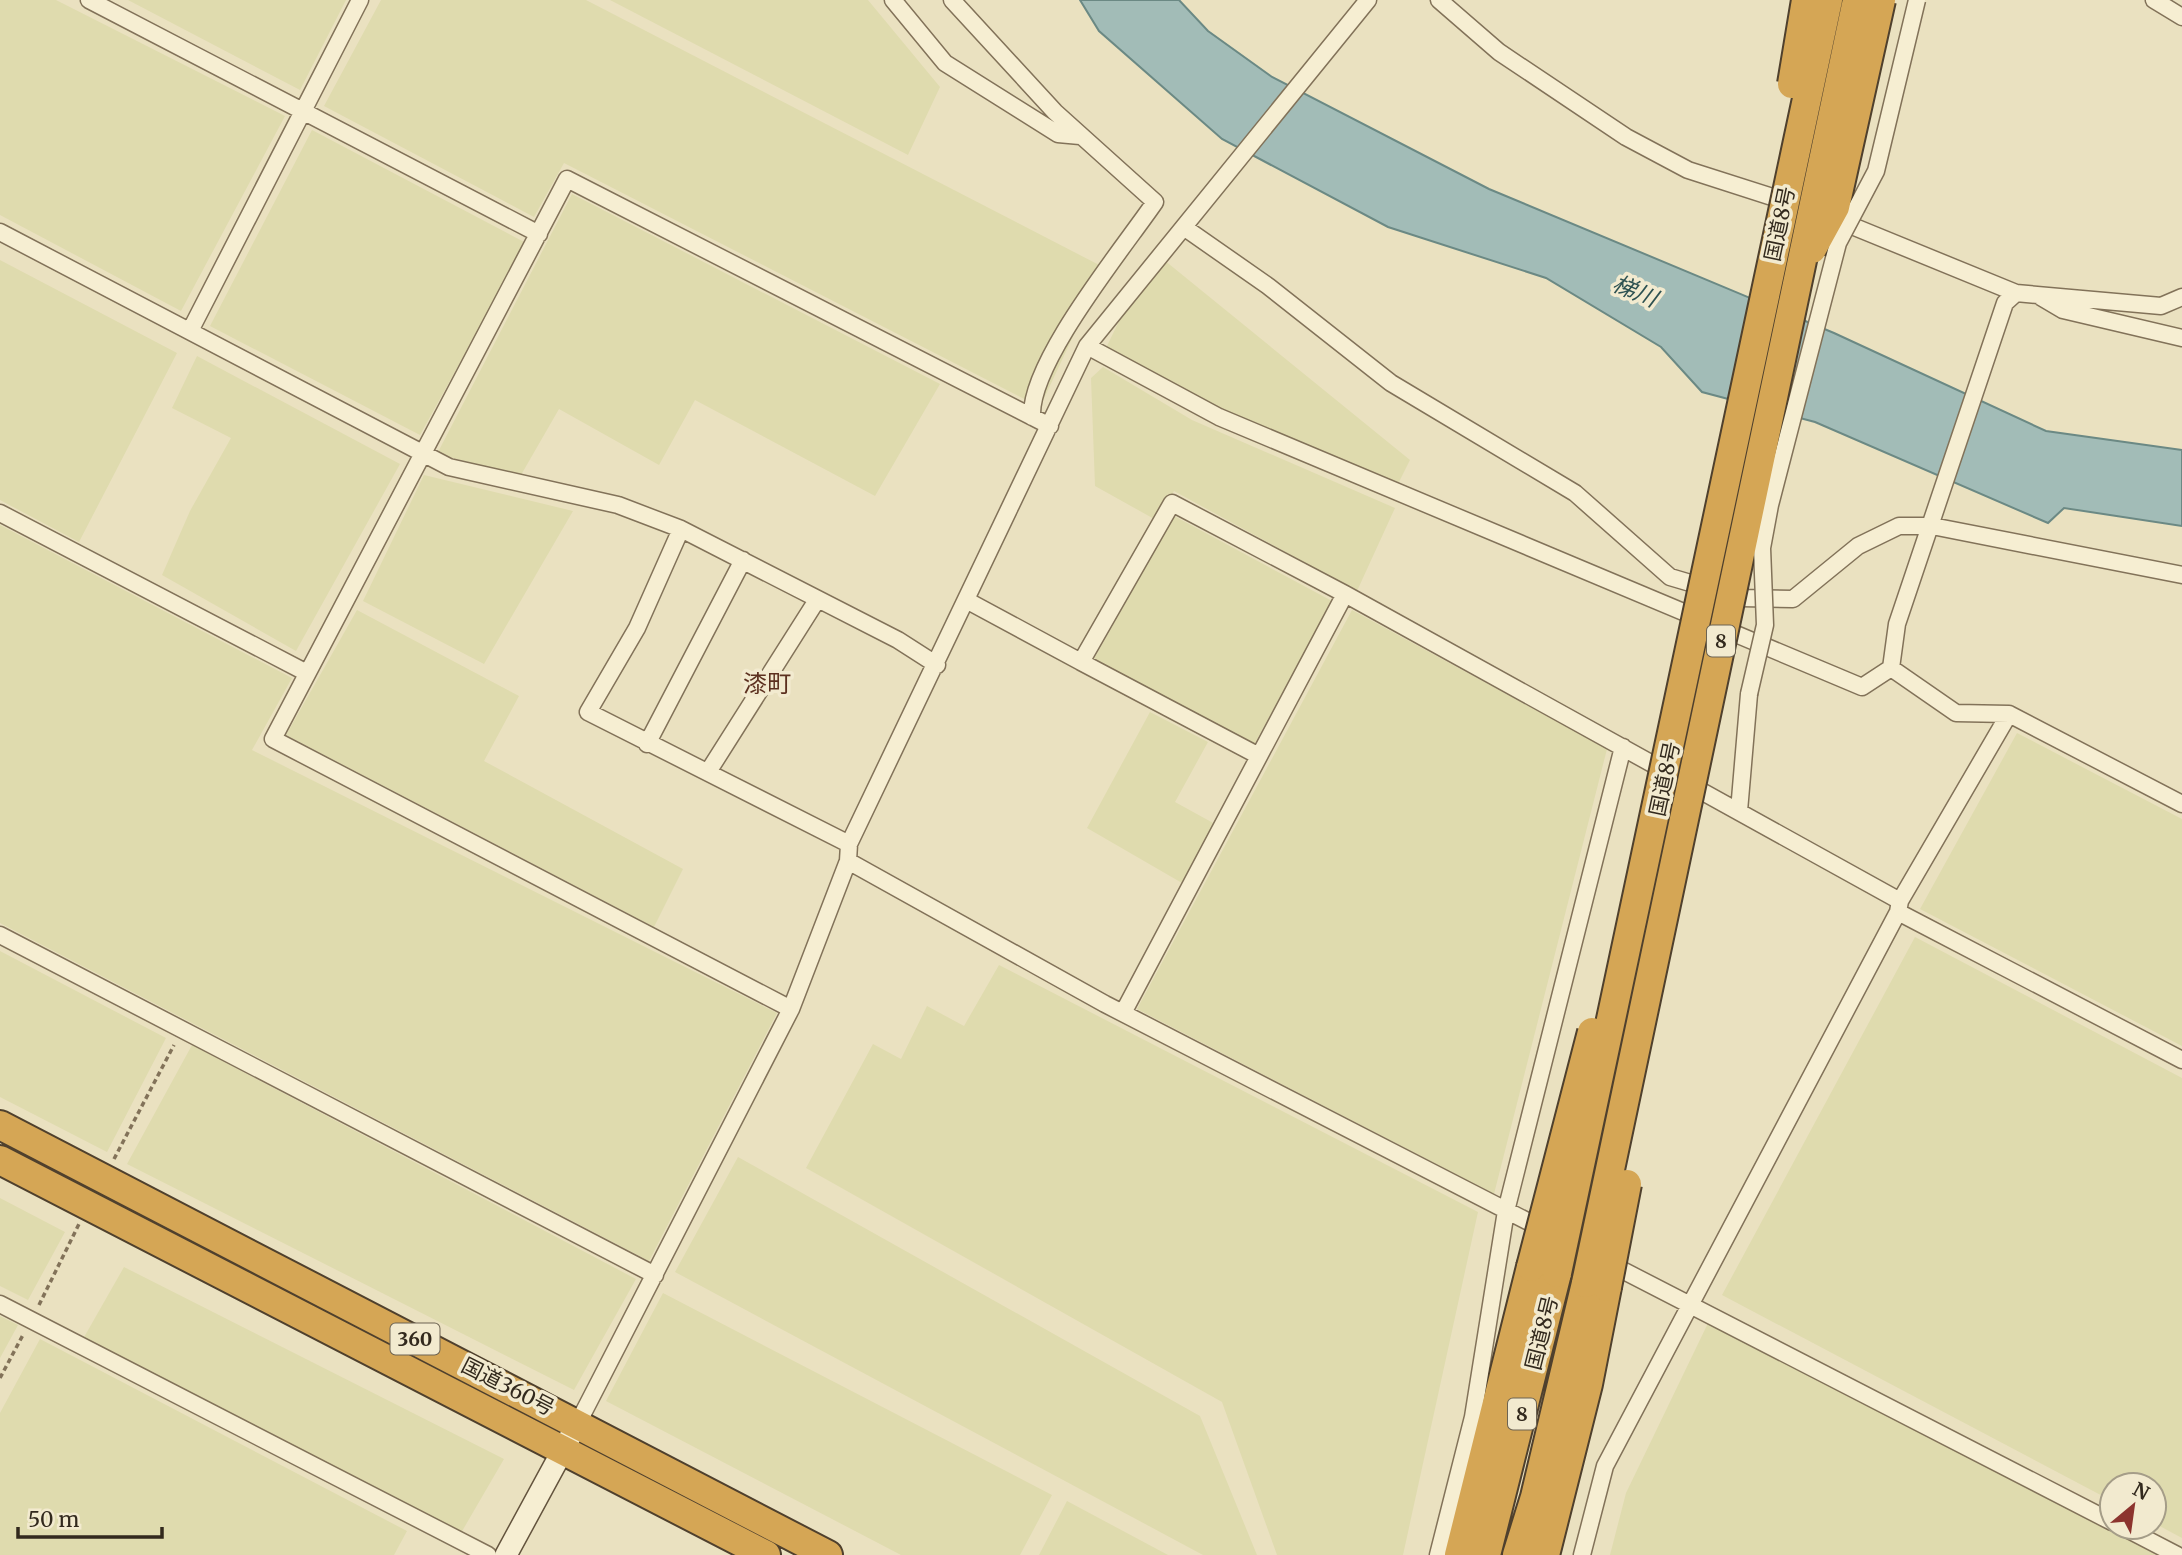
<svg xmlns="http://www.w3.org/2000/svg" width="2182" height="1555" viewBox="0 0 2182 1555" font-family="Merriweather,'Noto Sans JP',serif">
	<rect width="100%" height="100%" fill="#eae1c0"/>
	<!-- farmland -->
	<path fill="#dfdbae" d="M 0,0 L 56,0 L 285,116 L 181,311 L 0,215 Z
		M 128,0 L 346,0 L 300,90 Z
		M 381,0 L 586,0 L 1105,268 L 1040,407 L 564,163 L 534,217 L 324,106 Z
		M 610,0 L 868,0 L 940,87 L 908,155 Z
		M 312,130 L 526,243 L 420,435 L 210,326 Z
		M 572,194 L 940,384 L 875,496 L 695,400 L 659,465 L 559,409 L 521,475 L 437,454 Z
		M 1153,251 L 1410,460 L 1396,488 L 1201,399 L 1106,348 Z
		M 0,260 L 177,353 L 79,542 L 0,500 Z
		M 197,356 L 400,464 L 296,651 L 162,575 L 190,511 L 231,438 L 172,408 Z
		M 1103,367 L 1192,420 L 1395,508 L 1357,591 L 1174,491 L 1156,520 L 1095,486 L 1091,378 Z
		M 424,475 L 573,511 L 484,664 L 363,601 Z
		M 1174,516 L 1332,601 L 1254,745 L 1094,659 Z
		M 0,525 L 292,678 L 252,750 L 777,1013 L 649,1261 L 0,923 Z
		M 357,610 L 519,696 L 484,761 L 683,869 L 654,927 L 286,735 Z
		M 1352,610 L 1607,749 L 1494,1194 L 1137,1009 Z
		M 1150,712 L 1208,742 L 1175,802 L 1215,824 L 1182,883 L 1087,828 Z
		M 2017,733 L 2182,819 L 2182,1046 L 1920,909 Z
		M 1915,937 L 2182,1078 L 2182,1538 L 2154,1523 L 2154,1485 L 2112,1485 L 2112,1501 L 1722,1295 Z
		M 0,951 L 166,1038 L 107,1152 L 0,1097 Z
		M 999,965 L 1478,1212 L 1403,1555 L 1277,1555 L 1222,1402 L 806,1168 L 873,1044 L 901,1059 L 927,1006 L 964,1026 Z
		M 192,1045 L 636,1279 L 574,1390 L 127,1164 Z
		M 738,1157 L 1200,1416 L 1257,1555 L 1203,1555 L 675,1272 Z
		M 0,1198 L 65,1232 L 28,1300 L 0,1286 Z
		M 124,1267 L 504,1459 L 461,1533 L 83,1339 Z
		M 663,1293 L 1052,1495 L 1020,1555 L 901,1555 L 606,1401 Z
		M 0,1316 L 18,1325 L 0,1358 Z
		M 1710,1319 L 2162,1555 L 1610,1555 L 1626,1493 Z
		M 40,1339 L 407,1531 L 394,1555 L 0,1555 L 0,1413 Z
		M 1067,1501 L 1168,1555 L 1039,1555 Z"/>
	<!-- water -->
	<path fill="#a2bcb7" stroke="#6b8984" stroke-width="2" d="M 1080,0 L 1179,0 L 1208,31 L 1272,77 L 1489,189 L 1834,333 L 2046,431 L 2182,450 L 2182,526 L 2064,508 L 2048,523 L 1815,422 L 1702,392 L 1661,347 L 1546,278 L 1388,227 L 1222,139 L 1099,31 Z"/>
	<g fill="none" stroke-linecap="round" stroke-linejoin="round">
		<!-- street casing -->
		<g stroke="#827259" stroke-width="19">
			<path id="street" d="M 89,0 L 539,234
				M 893,0 L 945,63 L 1058,134 L 1080,136
				M 952,0 L 1055,112 L 1155,202 C 1122,250 1029,363 1032,417
				M 1439,0 L 1499,52 L 1626,137 L 1688,170 L 1791,203
				M 2154,0 L 2182,17
				M 1835,219 L 2016,293 L 2161,306 L 2182,297
				M 1185,228 L 1268,286 L 1391,383 L 1575,493 L 1670,577 L 1741,598 L 1793,599 L 1858,546 L 1899,526 L 1932,526 L 2182,575
				M 0,232 L 449,467 L 618,505 L 681,529 L 898,640 L 937,665
				M 2041,297 L 2063,310 L 2182,338
				M 190,331 L 360,0
				M 1087,346 L 1219,417 L 1862,687 L 1891,668
				M 0,513 L 307,673
				M 681,529 L 637,628 L 588,712 L 849,844
				M 966,600 L 1081,662 L 1172,503 L 1345,594 L 1900,901
				M 1081,662 L 1259,756
				M 1891,668 L 1897,624 L 2005,303 L 2016,293
				M 1891,668 L 1956,713 L 2009,714 L 2182,804
				M 647,744 L 743,560
				M 708,772 L 817,600
				M 1739,811 L 1749,694
				M 848,861 L 1105,1004 L 2112,1522
				M 1898,912 L 2182,1060
				M 0,935 L 655,1275
				M 791,1009 L 273,739 L 567,179 L 1050,426
				M 1123,1013 L 1345,594
				M 0,1304 L 488,1555
				M 578,1423 L 791,1009 L 848,861 L 849,844 L 1087,346 L 1368,0
				M 2123,1527 L 2177,1555
				M 1438,1555 L 1473,1417 L 1506,1211 L 1623,747
				M 1582,1555 L 1605,1466 L 1898,912 L 1900,901 L 2009,714"/>
		</g>
		<!-- secondary casing -->
		<g stroke="#63533d" stroke-width="24">
			<path id="secondary" d="M 506,1555 L 570,1437"/>
		</g>
		<!-- highway casing -->
		<g stroke="#4f402d" stroke-width="32">
			<path id="highway" d="M 0,1125 L 828,1555
				M 0,1160 L 766,1555
				M 1459,1555 L 1531,1267
				M 1486,1555 L 1557,1273
				M 1517,1555 L 1535,1497 L 1586,1283
				M 1545,1555 L 1588,1384 L 1607,1287"/>
		</g>
		<!-- path -->
		<path stroke="#827259" stroke-width="3.5" stroke-dasharray="5 3.5" stroke-linecap="butt" d="M 114,1159 L 174,1045
			M 39,1305 L 79,1224
			M 0,1378 L 24,1333"/>
		<!-- street -->
		<use href="#street" stroke="#f6eed2" stroke-width="16"/>
		<!-- secondary -->
		<use href="#secondary" stroke="#f6eed2" stroke-width="21"/>
		<!-- highway -->
		<use href="#highway" stroke="#d5a655" stroke-width="28"/>
		<!-- street-bridge casing -->
		<g stroke="#827259" stroke-width="19" stroke-linecap="butt">
			<path id="street-bridge" d="M 1749,694 L 1765,625 L 1762,548 L 1770,505 L 1838,243 L 1876,171 L 1917,0"/>
		</g>
		<!-- highway-bridge casing -->
		<g stroke="#4f402d" stroke-width="32" stroke-linecap="butt">
			<path id="highway-bridge" d="M 1792,84 L 1806,0
				M 1812,249 L 1835,207 L 1881,0
				M 1531,1267 L 1592,1032
				M 1557,1273 L 1828,0
				M 1586,1283 C 1679,856 1763,427 1857,0
				M 1607,1287 L 1627,1184"/>
		</g>
		<!-- street-bridge -->
		<use href="#street-bridge" stroke="#f6eed2" stroke-width="16"/>
		<!-- highway-bridge -->
		<use href="#highway-bridge" stroke="#d5a655" stroke-width="28"/>
	</g>
	<g text-anchor="middle" stroke-width="7" stroke-linejoin="round" paint-order="stroke">
		<!-- shield labels -->
		<g fill="#f2eacf" stroke="#6c6352" stroke-width="2">
			<rect x="1707" y="625.5" width="28" height="31" rx="5"/>
			<rect x="390.5" y="1323.5" width="49" height="31" rx="5"/>
			<rect x="1508" y="1398.5" width="28" height="31" rx="5"/>
		</g>
		<g font-size="19" font-weight="bold" fill="#32291d">
			<text x="1721" y="648">8</text>
			<text x="415" y="1346">360</text>
			<text x="1522" y="1421">8</text>
		</g>
		<!-- street labels -->
		<g font-size="21" fill="#32291d" stroke="#f2eacf">
			<text transform="translate(1780 224) rotate(-78)" y="7">国道8号</text>
			<text transform="translate(1665 779) rotate(-78)" y="7">国道8号</text>
			<text transform="translate(1542 1333) rotate(-76)" y="7">国道8号</text>
			<text transform="translate(508 1387) rotate(27)" y="7">国道360号</text>
		</g>
		<!-- water labels -->
		<g font-size="23" font-style="italic" fill="#2d5151" stroke="#f2eacf">
			<text transform="translate(1635 291) rotate(23)" y="8">梯川</text>
		</g>
		<!-- quarter labels -->
		<g font-size="24" fill="#5c301f" stroke="#f2eacf">
			<text x="767" y="692">漆町</text>
		</g>
	</g>
	<!-- north arrow -->
	<g transform="translate(2133 1506) rotate(29)"><circle r="33" fill="#f2eacf" stroke="#a59d88" stroke-width="2"/>
	<path d="M0-5L12 26L0 18L-12 26Z" fill="#8c342e"/>
	<text y="-10" font-size="19" font-weight="bold" text-anchor="middle" fill="#32291d">N</text>
	</g>
	<!-- scale -->
	<path d="M18 1527v10h144v-10" fill="none" stroke="#32291d" stroke-width="3.5"/>
	<text x="28" y="1527" font-size="21" fill="#32291d" stroke="#f2eacf" stroke-width="5" paint-order="stroke">50 m</text>
</svg>
